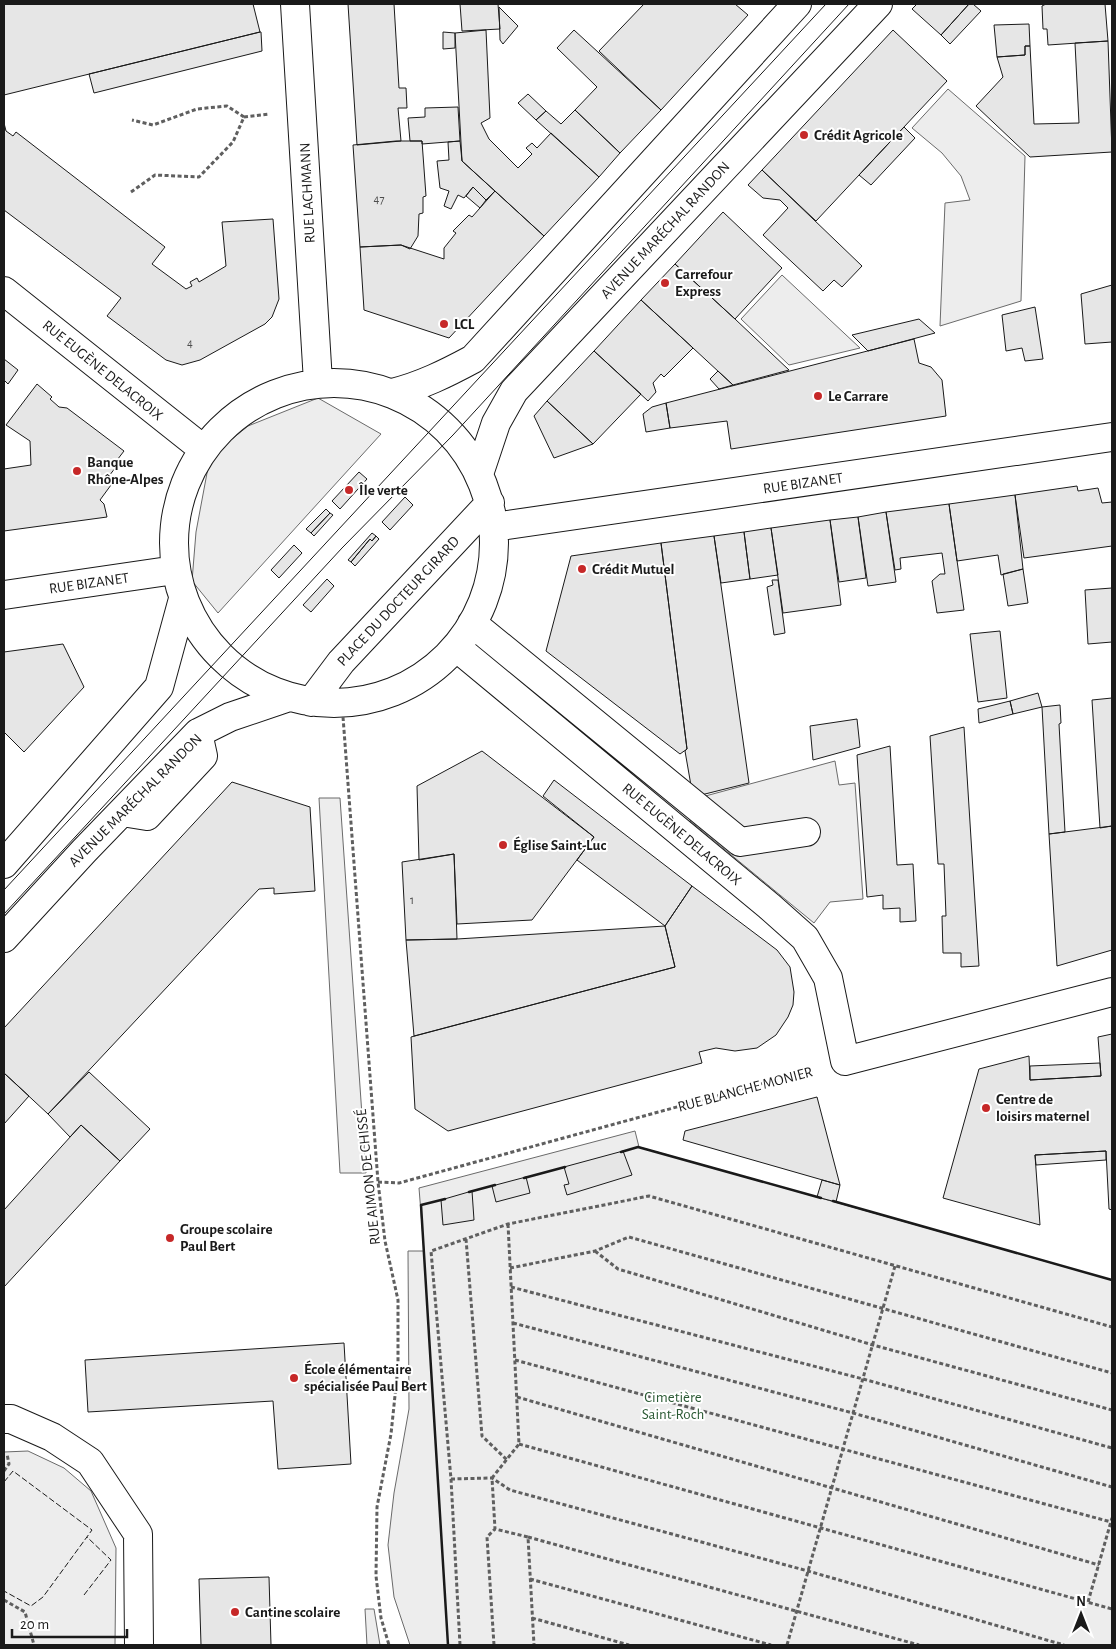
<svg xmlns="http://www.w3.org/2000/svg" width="1116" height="1649" viewBox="0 0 1116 1649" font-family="'Alegreya Sans',sans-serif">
	<rect width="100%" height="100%" fill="#fff"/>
	<!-- built -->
	<path fill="#ededed" stroke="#6a6a6a" d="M 948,89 L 1025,156 L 1021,301 L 940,326 L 945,203 L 970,200 L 961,176 L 942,153 L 912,128 Z
		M 782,275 L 860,348 L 789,365 L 741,319 Z
		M 318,398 L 381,434 L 218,613 L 192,581 L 196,532 L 210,457 L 248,426 Z
		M 835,761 L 839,785 L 855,783 L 863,899 L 830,902 L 814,923 L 690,821 L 698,798 Z
		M 319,798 L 340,798 L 366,1173 L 340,1173 Z
		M 635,1131 L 639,1147 L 1112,1280 L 1112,1645 L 410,1645 L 394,1597 L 388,1545 L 394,1493 L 409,1409 L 408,1251 L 424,1251 L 419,1188 Z
		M 28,1451 L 64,1468 L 91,1491 L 116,1548 L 115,1645 L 4,1645 L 4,1452 Z
		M 365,1609 L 374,1609 L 380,1645 L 367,1645 Z"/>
	<!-- building -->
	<path fill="#e6e6e6" stroke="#1a1a1a" d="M 4,4 L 253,4 L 260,32 L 4,95 Z
		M 348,4 L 394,4 L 399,88 L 406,88 L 407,108 L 398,108 L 401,141 L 357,145 Z
		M 460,4 L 498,4 L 500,29 L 462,31 Z
		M 644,4 L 735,4 L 748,15 L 661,110 L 599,51 Z
		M 917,4 L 969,4 L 941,35 L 912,9 Z
		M 969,4 L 973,4 L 981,11 L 950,44 L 941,35 Z
		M 1046,4 L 1105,4 L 1108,41 L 1048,45 L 1047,29 L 1043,29 L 1042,6 Z
		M 499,7 L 518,26 L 503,44 L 500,40 Z
		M 1029,24 L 1030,46 L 1025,46 L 1025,55 L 997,57 L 994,25 Z
		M 486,30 L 490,118 L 481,123 L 489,139 L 518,168 L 532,154 L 526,148 L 532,143 L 537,148 L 551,133 L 599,177 L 544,236 L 462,161 L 455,33 Z
		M 574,30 L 661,110 L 620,153 L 575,110 L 597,87 L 557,48 Z
		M 893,30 L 947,81 L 816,221 L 762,170 Z
		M 260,32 L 261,32 L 262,51 L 94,93 L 89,74 Z
		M 443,32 L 455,33 L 455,48 L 443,49 Z
		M 1108,41 L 1112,152 L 1030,157 L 976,106 L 1003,77 L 997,57 L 1025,55 L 1025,46 L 1030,46 L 1034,124 L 1079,123 L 1075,43 Z
		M 528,94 L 546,111 L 536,120 L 518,103 Z
		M 458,107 L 460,141 L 422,144 L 422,141 L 410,141 L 408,118 L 425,117 L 425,108 Z
		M 575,110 L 620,153 L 599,177 L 536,120 L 546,111 L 561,124 Z
		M 4,123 L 6,131 L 13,136 L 16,132 L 165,247 L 152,264 L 186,289 L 192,286 L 190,282 L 197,278 L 199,282 L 226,266 L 222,222 L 273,219 L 279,299 L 272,317 L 265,324 L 200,360 L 182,365 L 166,360 L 107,316 L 121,298 L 4,210 Z
		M 904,127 L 915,138 L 871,185 L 859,175 Z
		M 396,141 L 422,141 L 426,196 L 423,197 L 423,213 L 419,214 L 418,236 L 410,249 L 401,245 L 360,247 L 353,145 Z
		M 460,141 L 462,161 L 495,191 L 486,200 L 473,187 L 464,198 L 458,195 L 451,209 L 444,206 L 449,191 L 440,188 L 437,161 L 449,160 L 448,142 Z
		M 762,170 L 862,266 L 842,287 L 834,280 L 823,291 L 763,235 L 788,208 L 780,200 L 763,198 L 748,185 Z
		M 473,187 L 486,200 L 480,208 L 466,196 Z
		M 495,191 L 544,236 L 449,338 L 364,310 L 360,247 L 401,245 L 444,259 L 444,248 L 456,233 L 453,231 L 469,215 L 472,217 Z
		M 723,212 L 782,268 L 735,319 L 675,264 Z
		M 675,264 L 735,319 L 789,370 L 733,385 L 693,348 L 641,300 Z
		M 1112,285 L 1112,342 L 1085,344 L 1081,294 Z
		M 641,300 L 693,348 L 664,377 L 661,374 L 653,383 L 656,392 L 648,401 L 594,351 Z
		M 1035,307 L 1043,359 L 1025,361 L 1022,348 L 1006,351 L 1002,315 Z
		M 919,319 L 935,333 L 868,351 L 852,335 Z
		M 914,339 L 919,363 L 931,367 L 942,380 L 946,416 L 731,449 L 727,421 L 670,428 L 666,403 Z
		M 594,351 L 641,394 L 593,444 L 547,401 Z
		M 4,359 L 18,370 L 8,384 L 4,380 Z
		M 718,371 L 733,385 L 719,389 L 710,379 Z
		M 37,384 L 52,397 L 50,399 L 59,407 L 67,408 L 124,451 L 114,464 L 119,467 L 116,467 L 105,481 L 111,485 L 100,500 L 104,504 L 107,517 L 4,531 L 4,469 L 31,465 L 30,441 L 6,425 Z
		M 547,401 L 593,444 L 554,458 L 534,416 Z
		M 666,403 L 670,428 L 646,432 L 643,414 L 652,407 Z
		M 359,472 L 367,479 L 340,509 L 332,501 Z
		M 1077,486 L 1078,491 L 1098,488 L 1102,503 L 1112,502 L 1112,546 L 1024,558 L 1015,495 Z
		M 1015,495 L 1023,569 L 1001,575 L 998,555 L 957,561 L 949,504 Z
		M 405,497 L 413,505 L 390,530 L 382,522 Z
		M 949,504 L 964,610 L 937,613 L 932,581 L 940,574 L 945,574 L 942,553 L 900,558 L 901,569 L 895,570 L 886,512 Z
		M 326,509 L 330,513 L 311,533 L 306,529 Z
		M 886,512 L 896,582 L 868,586 L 858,517 Z
		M 330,513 L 333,515 L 314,536 L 311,533 Z
		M 858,517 L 866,578 L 839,582 L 830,520 Z
		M 830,520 L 841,605 L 783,613 L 771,528 Z
		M 771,528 L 778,575 L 750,579 L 744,532 Z
		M 744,532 L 750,579 L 721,583 L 714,536 Z
		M 372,533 L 376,536 L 372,541 L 370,539 L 351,562 L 348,560 Z
		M 376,536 L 379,539 L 355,566 L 351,562 L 370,539 L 372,541 Z
		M 714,536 L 749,783 L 693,797 L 685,751 L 687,749 L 661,543 Z
		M 661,543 L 687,749 L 680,754 L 546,651 L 571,556 Z
		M 294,545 L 302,553 L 279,578 L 271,570 Z
		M 1023,569 L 1028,603 L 1008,606 L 1003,574 Z
		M 327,579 L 334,586 L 311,612 L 303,605 Z
		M 772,580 L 778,580 L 785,633 L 774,635 L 767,587 L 773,585 Z
		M 1112,588 L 1112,642 L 1088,644 L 1085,590 Z
		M 1000,631 L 1007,698 L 978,702 L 970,634 Z
		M 63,644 L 84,687 L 24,752 L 4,732 L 4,652 Z
		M 1038,693 L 1042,707 L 1013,714 L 1010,701 Z
		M 1112,698 L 1112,826 L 1100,828 L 1092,700 Z
		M 1010,701 L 1013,714 L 979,723 L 978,709 Z
		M 1060,705 L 1061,723 L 1059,724 L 1065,832 L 1049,834 L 1042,707 Z
		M 857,719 L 860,747 L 813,760 L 810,726 Z
		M 964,727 L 979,966 L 961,967 L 961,953 L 943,953 L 942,916 L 946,916 L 944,864 L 938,864 L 930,736 Z
		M 890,746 L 897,865 L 913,864 L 916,921 L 900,922 L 900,908 L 883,909 L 883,895 L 867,897 L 857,755 Z
		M 482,751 L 594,837 L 532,920 L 457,924 L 454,854 L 419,860 L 417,786 Z
		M 554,780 L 692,886 L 665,926 L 577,860 L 594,837 L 543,796 Z
		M 232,782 L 310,807 L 315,891 L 274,894 L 274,888 L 259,889 L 48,1114 L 4,1073 L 4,1028 Z
		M 1112,826 L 1112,950 L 1057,966 L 1049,834 Z
		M 454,854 L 457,939 L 406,940 L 402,862 Z
		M 692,886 L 777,950 L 790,967 L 794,992 L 793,1005 L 788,1017 L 776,1035 L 757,1048 L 735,1051 L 716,1048 L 699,1052 L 702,1063 L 448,1131 L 415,1109 L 411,1037 L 675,967 L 665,926 Z
		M 665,926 L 675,967 L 414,1036 L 406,940 L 457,939 Z
		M 1112,1034 L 1112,1210 L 1109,1209 L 1106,1151 L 1035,1155 L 1040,1225 L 943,1198 L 979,1069 L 1029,1056 L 1030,1080 L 1101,1076 L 1098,1037 Z
		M 1100,1063 L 1101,1076 L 1030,1080 L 1030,1066 Z
		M 89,1072 L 150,1129 L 120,1161 L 81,1125 L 70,1137 L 48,1114 Z
		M 4,1073 L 29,1096 L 4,1124 Z
		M 817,1097 L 840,1185 L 683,1140 L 685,1131 Z
		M 81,1125 L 120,1161 L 4,1287 L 4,1210 Z
		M 623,1151 L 632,1175 L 567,1195 L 564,1185 L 569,1184 L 564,1167 Z
		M 1106,1151 L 1106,1160 L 1036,1165 L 1035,1155 Z
		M 526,1177 L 530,1193 L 496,1202 L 492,1186 Z
		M 822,1180 L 840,1185 L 836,1202 L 817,1197 Z
		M 472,1191 L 474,1220 L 443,1225 L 441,1200 Z
		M 344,1343 L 351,1464 L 278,1469 L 273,1401 L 88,1412 L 85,1360 Z
		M 269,1577 L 271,1645 L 201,1645 L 199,1579 Z"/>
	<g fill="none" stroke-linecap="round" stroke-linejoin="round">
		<!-- minor casing -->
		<g stroke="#1a1a1a" stroke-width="30">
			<path id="minor" d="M 295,4 L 318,382
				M 4,291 L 203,449
				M174 543a160 160 0 1 1 320 0a160 160 0 1 1-320 0Z
				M 392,393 C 421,386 447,373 473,359 L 797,4
				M 479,474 L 496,423 L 514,391 L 878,4
				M 494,527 L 1112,437
				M 4,595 L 175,570
				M 472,623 L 740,842 L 806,832
				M 456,647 L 769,906 L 805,938 L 828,978 L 845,1061 L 1112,992
				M 311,702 L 341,662 L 490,503
				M 122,812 L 147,816 L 203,756 L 198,733
				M 4,864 L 159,687 L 183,599
				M 4,938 L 84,851 L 198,733 L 230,717 L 289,697
				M 4,1419 L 11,1419 L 52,1437 L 90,1462 L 138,1534 L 139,1645"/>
		</g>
		<!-- path -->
		<path stroke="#5f5f5f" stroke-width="3" stroke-dasharray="4 2.5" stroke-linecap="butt" d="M 244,117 L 269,114
			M 131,192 L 155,175 L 199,177 L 233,142 L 244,117 L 227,106 L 197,109 L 153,125 L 132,120
			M 343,717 L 378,1182 L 385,1241 L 398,1300 L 398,1367 L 391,1434 L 377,1507 L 376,1576 L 381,1618 L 389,1645
			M 378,1182 L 399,1183 L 812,1070
			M 508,1224 L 519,1444 L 492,1478 L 495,1529 L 528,1537 L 534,1645
			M 466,1239 L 482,1436 L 507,1460
			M 595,1251 L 618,1269 L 873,1345 L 1112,1410
			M 510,1268 L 595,1251 L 629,1237 L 1112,1373
			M 511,1287 L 863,1379 L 1112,1448
			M 513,1323 L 853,1413 L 1112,1487
			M 515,1360 L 1111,1522
			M 517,1397 L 1099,1565
			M 519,1444 L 1112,1609
			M 4,1471 L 9,1464 L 7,1454
			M 451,1479 L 492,1478 L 510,1490 L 808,1571 L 1064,1645
			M 528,1537 L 919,1645
			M 530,1579 L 771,1645
			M 4,1600 L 25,1612 L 34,1645
			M 1088,1602 L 1112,1518
			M 532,1618 L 629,1645
			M 460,1645 L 451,1479 L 431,1251 L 508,1224 L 649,1196 L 1112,1327
			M 494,1645 L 487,1537 L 495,1529
			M 787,1645 L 895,1266"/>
		<!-- minor -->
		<use href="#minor" stroke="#fff" stroke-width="28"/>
		<!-- tram -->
		<path stroke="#1a1a1a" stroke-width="1" d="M 4,890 L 826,4
			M 4,914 L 342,548 L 453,435 L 849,4"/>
		<!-- fence -->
		<path stroke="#1a1a1a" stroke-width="1" stroke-dasharray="6 2.5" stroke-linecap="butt" d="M 4,1482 L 13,1471 L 92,1530 L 43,1597 L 31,1606 L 4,1591
			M 84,1595 L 111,1560 L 87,1537"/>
		<!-- wall -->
		<path stroke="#1a1a1a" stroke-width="2.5" d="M 621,1152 L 638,1147 L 821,1198
			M 524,1178 L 565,1167
			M 469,1192 L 495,1185
			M 445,1199 L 421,1205 L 448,1645
			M 833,1201 L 1112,1280"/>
	</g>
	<!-- markers -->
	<g fill="#c62828" stroke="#fff" stroke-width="2">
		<circle cx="804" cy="135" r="5"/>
		<circle cx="665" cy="283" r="5"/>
		<circle cx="444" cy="324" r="5"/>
		<circle cx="818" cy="396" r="5"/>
		<circle cx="77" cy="471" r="5"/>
		<circle cx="349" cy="490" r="5"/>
		<circle cx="582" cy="569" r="5"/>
		<circle cx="503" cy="845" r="5"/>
		<circle cx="986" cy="1108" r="5"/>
		<circle cx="170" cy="1238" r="5"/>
		<circle cx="294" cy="1378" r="5"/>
		<circle cx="235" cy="1612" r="5"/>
	</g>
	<g text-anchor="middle" stroke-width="4" stroke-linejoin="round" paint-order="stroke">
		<!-- number labels -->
		<g font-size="12" fill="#4d4d4d">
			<text x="379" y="203">47</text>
			<text x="190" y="347">4</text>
			<text x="412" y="904">1</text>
		</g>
		<!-- poi labels -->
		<g font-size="15" font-weight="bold" fill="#1a1a1a" stroke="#fff" text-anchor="start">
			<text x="814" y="140">Crédit Agricole</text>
			<text x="675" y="279">Carrefour<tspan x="675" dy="17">Express</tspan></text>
			<text x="454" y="329">LCL</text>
			<text x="828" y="401">Le Carrare</text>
			<text x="87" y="467">Banque<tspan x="87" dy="17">Rhône-Alpes</tspan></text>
			<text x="359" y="495">Île verte</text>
			<text x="592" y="574">Crédit Mutuel</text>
			<text x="513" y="850">Église Saint-Luc</text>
			<text x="996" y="1104">Centre de<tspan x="996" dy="17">loisirs maternel</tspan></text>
			<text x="180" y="1234">Groupe scolaire<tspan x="180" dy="17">Paul Bert</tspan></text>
			<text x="304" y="1374">École élémentaire<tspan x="304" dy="17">spécialisée Paul Bert</tspan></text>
			<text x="245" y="1617">Cantine scolaire</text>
		</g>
		<!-- street labels -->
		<g font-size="15" fill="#1a1a1a" stroke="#fff">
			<text transform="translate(307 193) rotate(-93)" y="5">RUE LACHMANN</text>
			<text transform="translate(665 230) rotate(-47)" y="5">AVENUE MARÉCHAL RANDON</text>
			<text transform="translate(103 370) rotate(39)" y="5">RUE EUGÈNE DELACROIX</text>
			<text transform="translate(803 483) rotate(-8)" y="5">RUE BIZANET</text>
			<text transform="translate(89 583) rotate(-8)" y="5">RUE BIZANET</text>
			<text transform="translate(398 601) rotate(-47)" y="5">PLACE DU DOCTEUR GIRARD</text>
			<text transform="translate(135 800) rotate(-45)" y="5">AVENUE MARÉCHAL RANDON</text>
			<text transform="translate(682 834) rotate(40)" y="5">RUE EUGÈNE DELACROIX</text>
			<text transform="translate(745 1089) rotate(-15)" y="5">RUE BLANCHE MONIER</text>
			<text transform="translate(368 1177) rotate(-96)" y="5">RUE AIMON DE CHISSÉ</text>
		</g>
		<!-- park labels -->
		<g font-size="15" fill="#2b5a34" stroke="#fff">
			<text x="673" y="1402">Cimetière<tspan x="673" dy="17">Saint-Roch</tspan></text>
		</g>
	</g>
	<!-- border -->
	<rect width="1116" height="1649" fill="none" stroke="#1a1a1a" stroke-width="10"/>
	<!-- north arrow -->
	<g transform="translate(1081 1614)" stroke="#ffffff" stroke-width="4" paint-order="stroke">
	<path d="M0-4L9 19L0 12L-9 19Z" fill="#1a1a1a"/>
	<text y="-8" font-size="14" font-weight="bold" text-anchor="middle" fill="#1a1a1a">N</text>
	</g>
	<!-- scale -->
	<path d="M12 1629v8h115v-8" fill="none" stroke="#1a1a1a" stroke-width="2.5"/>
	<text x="20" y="1629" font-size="15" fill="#1a1a1a" stroke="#ffffff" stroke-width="4" paint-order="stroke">20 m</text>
</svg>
